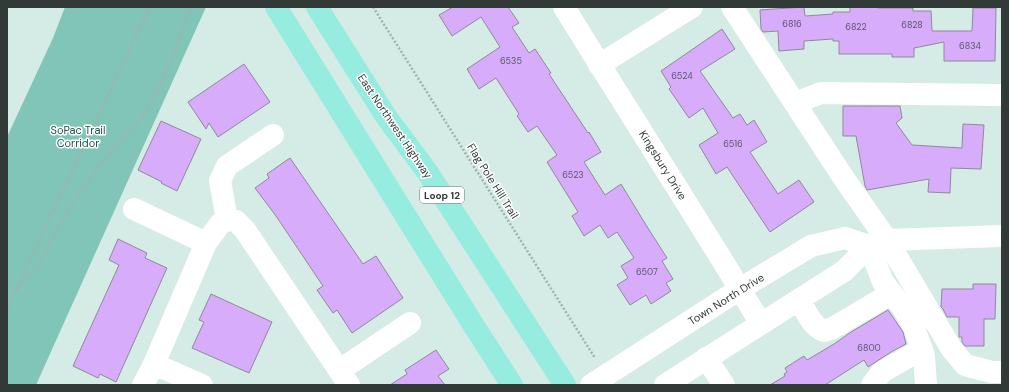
<svg xmlns="http://www.w3.org/2000/svg" width="1009" height="392" viewBox="0 0 1009 392" font-family="'DM Sans',sans-serif">
	<rect width="100%" height="100%" fill="#d4ebe6"/>
	<!-- green -->
	<path fill="#81c5b8" d="M 65,7 L 206,7 L 36,385 L 7,385 L 7,137 L 53,38 Z"/>
	<!-- building -->
	<path fill="#d7acfb" stroke="#918999" d="M 453,7 L 508,7 L 519,23 L 512,27 L 529,53 L 535,49 L 551,73 L 549,74 L 588,133 L 589,132 L 601,152 L 584,162 L 605,195 L 621,184 L 646,225 L 667,258 L 662,261 L 673,279 L 666,283 L 671,291 L 651,304 L 646,295 L 630,305 L 617,285 L 628,278 L 621,266 L 634,258 L 617,232 L 608,238 L 600,225 L 584,236 L 572,216 L 578,212 L 547,162 L 557,155 L 537,126 L 528,132 L 517,116 L 519,114 L 496,78 L 479,89 L 467,69 L 500,47 L 481,17 L 452,36 L 439,15 Z
		M 804,7 L 805,16 L 833,14 L 833,12 L 850,12 L 850,7 L 878,7 L 878,8 L 913,8 L 913,11 L 931,11 L 932,31 L 972,31 L 973,8 L 996,8 L 995,61 L 944,61 L 944,42 L 914,48 L 914,57 L 892,57 L 892,54 L 839,54 L 839,41 L 833,41 L 833,39 L 804,41 L 804,49 L 779,51 L 778,31 L 763,32 L 761,29 L 760,10 Z
		M 722,29 L 735,49 L 700,71 L 733,118 L 740,114 L 747,125 L 754,120 L 767,142 L 750,152 L 778,194 L 799,180 L 814,202 L 770,232 L 727,167 L 716,174 L 699,145 L 718,133 L 703,108 L 689,118 L 669,89 L 671,87 L 661,71 Z
		M 244,64 L 270,102 L 218,137 L 209,123 L 206,129 L 188,102 Z
		M 843,106 L 900,106 L 902,118 L 896,123 L 912,145 L 962,148 L 963,124 L 984,125 L 981,169 L 951,168 L 950,193 L 928,192 L 929,179 L 867,190 L 865,186 L 856,136 L 843,136 Z
		M 161,121 L 201,139 L 177,191 L 161,183 L 162,182 L 138,170 Z
		M 290,158 L 363,264 L 376,256 L 403,298 L 352,333 L 337,310 L 333,313 L 317,290 L 323,286 L 276,216 L 255,188 L 269,178 L 267,174 Z
		M 118,239 L 147,253 L 145,258 L 167,268 L 116,382 L 100,374 L 98,378 L 73,366 L 119,265 L 109,260 Z
		M 973,284 L 996,284 L 995,319 L 984,319 L 984,346 L 965,346 L 962,342 L 962,337 L 959,337 L 959,317 L 947,317 L 943,309 L 941,307 L 942,289 L 973,289 Z
		M 211,294 L 272,322 L 249,373 L 192,348 L 204,322 L 199,320 Z
		M 888,310 L 903,332 L 906,344 L 891,352 L 868,367 L 864,360 L 825,385 L 770,385 L 785,376 L 784,374 L 787,372 L 785,368 L 804,356 L 807,360 L 834,344 L 851,332 Z
		M 436,350 L 449,369 L 438,376 L 445,385 L 390,385 L 407,374 L 405,370 Z"/>
	<g fill="none" stroke-linecap="round" stroke-linejoin="round">
		<!-- path -->
		<path stroke="#a0b2ae" stroke-width="2.5" stroke-dasharray="2 2" stroke-linecap="butt" d="M 373,7 L 595,358
			M 16,290 L 38,268 L 58,228 L 82,190 L 101,164 L 132,130 L 143,116 L 152,102 L 172,60 L 191,7
			M 7,311 L 16,290 L 150,7"/>
		<!-- minor -->
		<path stroke="#fff" stroke-width="22" d="M 564,7 C 629,113 697,217 761,324
			M 732,7 L 843,177 L 887,240 L 951,348 L 965,365 L 992,372 L 1002,372
			M 599,65 L 692,7
			M 795,103 L 821,93 L 1002,95
			M 134,209 L 206,243
			M 227,220 L 220,181 L 227,166 L 273,135
			M 869,246 L 883,282 L 903,308 L 914,327 L 924,356 L 926,385
			M 800,300 C 806,311 811,326 824,331 L 833,328 L 892,293
			M 706,358 L 724,385
			M 154,364 L 202,385
			M 340,370 L 410,323
			M 143,385 L 154,364 L 206,243 L 220,224 L 227,220 L 236,221 L 245,230 L 349,385
			M 591,385 L 740,289 L 811,246 L 845,238 L 869,246
			M 665,385 L 844,271 L 869,246 L 887,240 L 1002,236
			M 872,385 L 882,372 L 922,349"/>
		<!-- major -->
		<path stroke="#95ecdf" stroke-width="22" d="M 276,7 L 474,326 L 512,385
			M 317,7 L 385,115 L 428,173 L 452,210 L 565,385"/>
	</g>
	<g text-anchor="middle" stroke-width="3" stroke-linejoin="round" paint-order="stroke">
		<!-- number labels -->
		<g font-size="9" fill="#5b5669">
			<text x="792" y="27">6816</text>
			<text x="912" y="28">6828</text>
			<text x="856" y="30">6822</text>
			<text x="970" y="49">6834</text>
			<text x="511" y="64">6535</text>
			<text x="682" y="79">6524</text>
			<text x="733" y="147">6516</text>
			<text x="573" y="178">6523</text>
			<text x="647" y="275">6507</text>
			<text x="869" y="351">6800</text>
		</g>
		<!-- shield labels -->
		<rect fill="#fff" stroke="#707574" stroke-width="1" x="420" y="187" width="44" height="16" rx="3"/>
		<g font-size="10" font-weight="bold" fill="#323a38">
			<text x="442" y="199">Loop 12</text>
		</g>
		<!-- street labels -->
		<g font-size="11" fill="#323a38" stroke="#fff">
			<text transform="translate(395 126) rotate(56)" y="4">East Northwest Highway</text>
			<text transform="translate(663 165) rotate(58)" y="4">Kingsbury Drive</text>
			<text transform="translate(493 181) rotate(58)" y="4">Flag Pole Hill Trail</text>
			<text transform="translate(726 299) rotate(-32)" y="4">Town North Drive</text>
		</g>
		<!-- park labels -->
		<g font-size="11" fill="#195148" stroke="#fff">
			<text x="78" y="134">SoPac Trail<tspan x="78" dy="13">Corridor</tspan></text>
		</g>
	</g>
	<!-- border -->
	<rect width="1009" height="392" fill="none" stroke="#323a38" stroke-width="16"/>
</svg>
